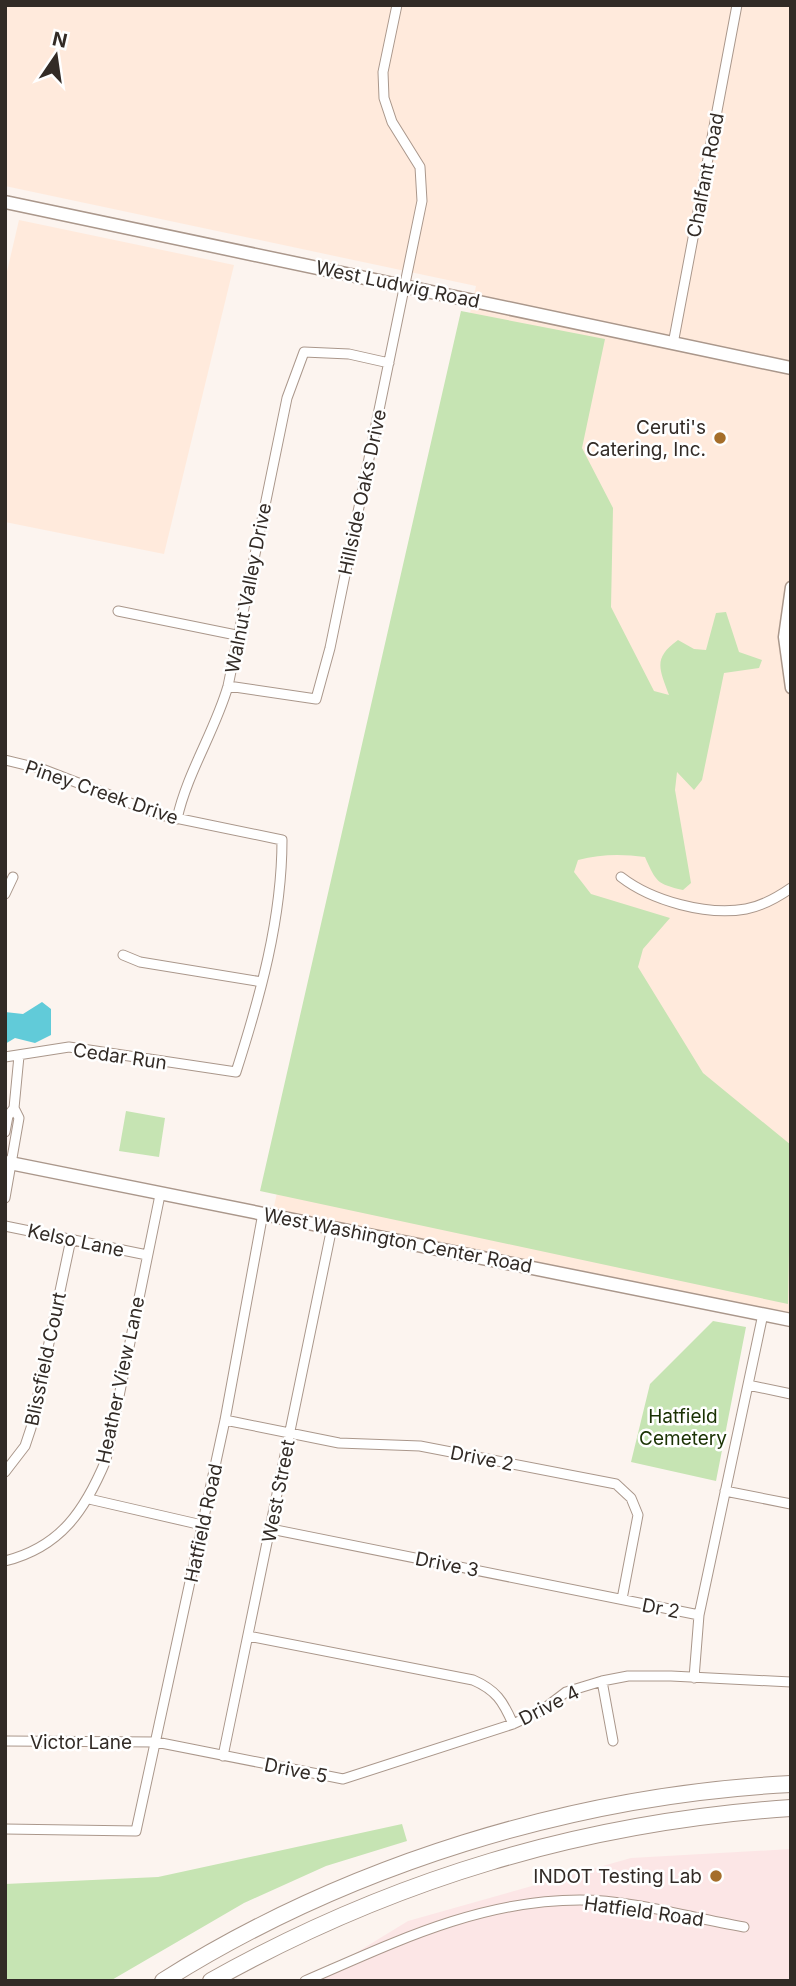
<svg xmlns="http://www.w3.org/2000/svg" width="796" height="1986" viewBox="0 0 796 1986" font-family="Inter,sans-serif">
	<rect width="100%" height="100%" fill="#fcf4ef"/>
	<!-- commercial -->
	<path fill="#fce6e6" d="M 791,1849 L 791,1981 L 310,1981 L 408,1921 L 631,1858 Z"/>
	<!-- built -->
	<path fill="#ffeadc" d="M 5,5 L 791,5 L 791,1315 L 273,1211 L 476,286 L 5,186 Z
		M 19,220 L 234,265 L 164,554 L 5,522 L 5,280 Z"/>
	<!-- green -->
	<path fill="#c6e4b3" d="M 461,311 L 605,339 L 582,448 L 613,508 L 611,607 L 654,691 L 669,695 C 659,668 653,658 678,640 L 694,649 L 706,650 L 716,613 L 726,612 L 739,652 L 762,660 L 759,668 L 724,673 L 702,780 L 694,790 L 677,772 L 675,790 L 691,883 L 683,890 C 657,884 656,882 645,857 C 622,854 601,854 578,860 L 574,872 L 591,894 L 670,918 L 643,949 L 638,967 L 703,1073 L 791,1145 L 788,1304 L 260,1191 Z
		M 126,1111 L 165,1118 L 159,1157 L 119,1151 Z
		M 713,1321 L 746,1327 L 716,1481 L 631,1462 L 650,1384 Z
		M 402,1824 L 407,1841 L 326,1866 L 244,1903 L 110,1981 L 5,1981 L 5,1884 L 158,1877 Z"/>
	<!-- water -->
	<path fill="#61cbd9" d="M 42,1002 L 51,1009 L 51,1035 L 35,1043 L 15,1038 L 5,1044 L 5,1012 L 23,1014 Z"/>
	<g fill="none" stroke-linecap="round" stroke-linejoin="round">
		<!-- minor casing -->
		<g stroke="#aa978b" stroke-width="11">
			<path id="minor" d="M 673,344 L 737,5
				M 118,611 L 236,635
				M 228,686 L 316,699 L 330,648 L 422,201 L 420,167 L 392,122 L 384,98 L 383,72 L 397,5
				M 5,760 L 42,769 L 161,815 L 282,840 C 282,919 260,997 236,1072 L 69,1047 L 5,1057
				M 177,819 C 187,773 215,731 228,686 L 287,398 L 304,352 L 349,354 L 389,363
				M 621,877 C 652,901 707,916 746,909 C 762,906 778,897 791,888
				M 5,894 L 13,877
				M 123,955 L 140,962 L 262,982
				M 5,1132 L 8,1116 L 14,1108 L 19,1056
				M 5,1198 L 19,1118 L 14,1108
				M 5,1226 L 147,1255
				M 748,1385 L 791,1394
				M 225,1420 L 339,1443 L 420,1446 L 616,1484 L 631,1498 L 638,1515 L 622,1599
				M 5,1472 L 25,1446 L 31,1428 L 71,1239
				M 725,1491 L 791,1504
				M 89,1499 L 202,1525
				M 271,1529 L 699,1615
				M 5,1561 C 61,1547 85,1510 106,1460 L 160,1195
				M 248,1636 L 473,1680 C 496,1690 503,1701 513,1724
				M 694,1678 L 699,1615 L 763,1314
				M 602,1681 L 613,1741
				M 5,1741 L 156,1742 L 343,1779 L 513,1724 L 541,1711 L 566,1692 L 602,1681 L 628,1676 L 671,1676 L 791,1682
				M 223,1756 L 332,1227
				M 5,1829 L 136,1831 L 225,1420 L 263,1213
				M 305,1981 C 395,1942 480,1900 580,1900 C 635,1900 690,1918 744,1927"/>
		</g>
		<!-- tertiary casing -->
		<g stroke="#aa978b" stroke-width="13">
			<path id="tertiary" d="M 791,587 L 784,637 L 791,688"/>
		</g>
		<!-- secondary casing -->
		<g stroke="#aa978b" stroke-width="15">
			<path id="secondary" d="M 5,202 L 791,368
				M 5,1162 L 791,1320"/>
		</g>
		<!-- motorway casing -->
		<g stroke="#aa978b" stroke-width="18">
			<path id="motorway" d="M 163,1981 C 347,1865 573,1795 791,1784
				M 211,1981 C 393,1879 583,1822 791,1808"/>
		</g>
		<!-- minor -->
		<use href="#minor" stroke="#fff" stroke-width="9"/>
		<!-- tertiary -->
		<use href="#tertiary" stroke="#fff" stroke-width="10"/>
		<!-- secondary -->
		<use href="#secondary" stroke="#fff" stroke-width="12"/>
		<!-- motorway -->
		<use href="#motorway" stroke="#fff" stroke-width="16"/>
	</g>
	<!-- markers -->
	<g fill="#a56e2a" stroke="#fff" stroke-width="2.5">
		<circle cx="720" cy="438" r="7"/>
		<circle cx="716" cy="1876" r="7"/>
	</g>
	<g text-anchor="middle" stroke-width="5" stroke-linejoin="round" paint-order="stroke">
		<!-- street labels -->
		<g font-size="19" fill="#322b26" stroke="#fff">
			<text transform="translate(705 175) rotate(-79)" y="7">Chalfant Road</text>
			<text transform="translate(398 284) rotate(12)" y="7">West Ludwig Road</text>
			<text transform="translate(362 492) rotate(-78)" y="7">Hillside Oaks Drive</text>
			<text transform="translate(248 588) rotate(-79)" y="7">Walnut Valley Drive</text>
			<text transform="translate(102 792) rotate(19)" y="7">Piney Creek Drive</text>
			<text transform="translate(120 1056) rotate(8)" y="7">Cedar Run</text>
			<text transform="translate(76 1240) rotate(12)" y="7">Kelso Lane</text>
			<text transform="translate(398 1240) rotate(11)" y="7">West Washington Center Road</text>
			<text transform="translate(45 1359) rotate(-78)" y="7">Blissfield Court</text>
			<text transform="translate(120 1380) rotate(-78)" y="7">Heather View Lane</text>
			<text transform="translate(482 1458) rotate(11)" y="7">Drive 2</text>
			<text transform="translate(278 1491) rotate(-79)" y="7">West Street</text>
			<text transform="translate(203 1523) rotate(-78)" y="7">Hatfield Road</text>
			<text transform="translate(447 1564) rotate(11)" y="7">Drive 3</text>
			<text transform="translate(661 1608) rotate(11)" y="7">Dr 2</text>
			<text transform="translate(549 1705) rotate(-27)" y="7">Drive 4</text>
			<text x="81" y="1749">Victor Lane</text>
			<text transform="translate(296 1770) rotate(11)" y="7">Drive 5</text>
			<text transform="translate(644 1911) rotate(8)" y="7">Hatfield Road</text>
		</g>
		<!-- poi labels -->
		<g font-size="19" fill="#322b26" stroke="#fff" text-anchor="end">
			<text x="706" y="434">Ceruti's<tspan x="706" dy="22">Catering, Inc.</tspan></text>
			<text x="702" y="1883">INDOT Testing Lab</text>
		</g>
		<!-- park labels -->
		<g font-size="19" fill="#1a3203" stroke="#fff">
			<text x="683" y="1423">Hatfield<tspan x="683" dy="22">Cemetery</tspan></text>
		</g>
	</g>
	<!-- border -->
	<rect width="796" height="1986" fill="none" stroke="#322b26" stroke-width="14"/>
	<!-- north arrow -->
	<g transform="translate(56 56) rotate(13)" stroke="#ffffff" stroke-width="5" paint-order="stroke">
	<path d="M0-5L12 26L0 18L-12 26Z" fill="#322b26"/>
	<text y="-10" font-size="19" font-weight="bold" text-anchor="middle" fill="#322b26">N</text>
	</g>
</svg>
